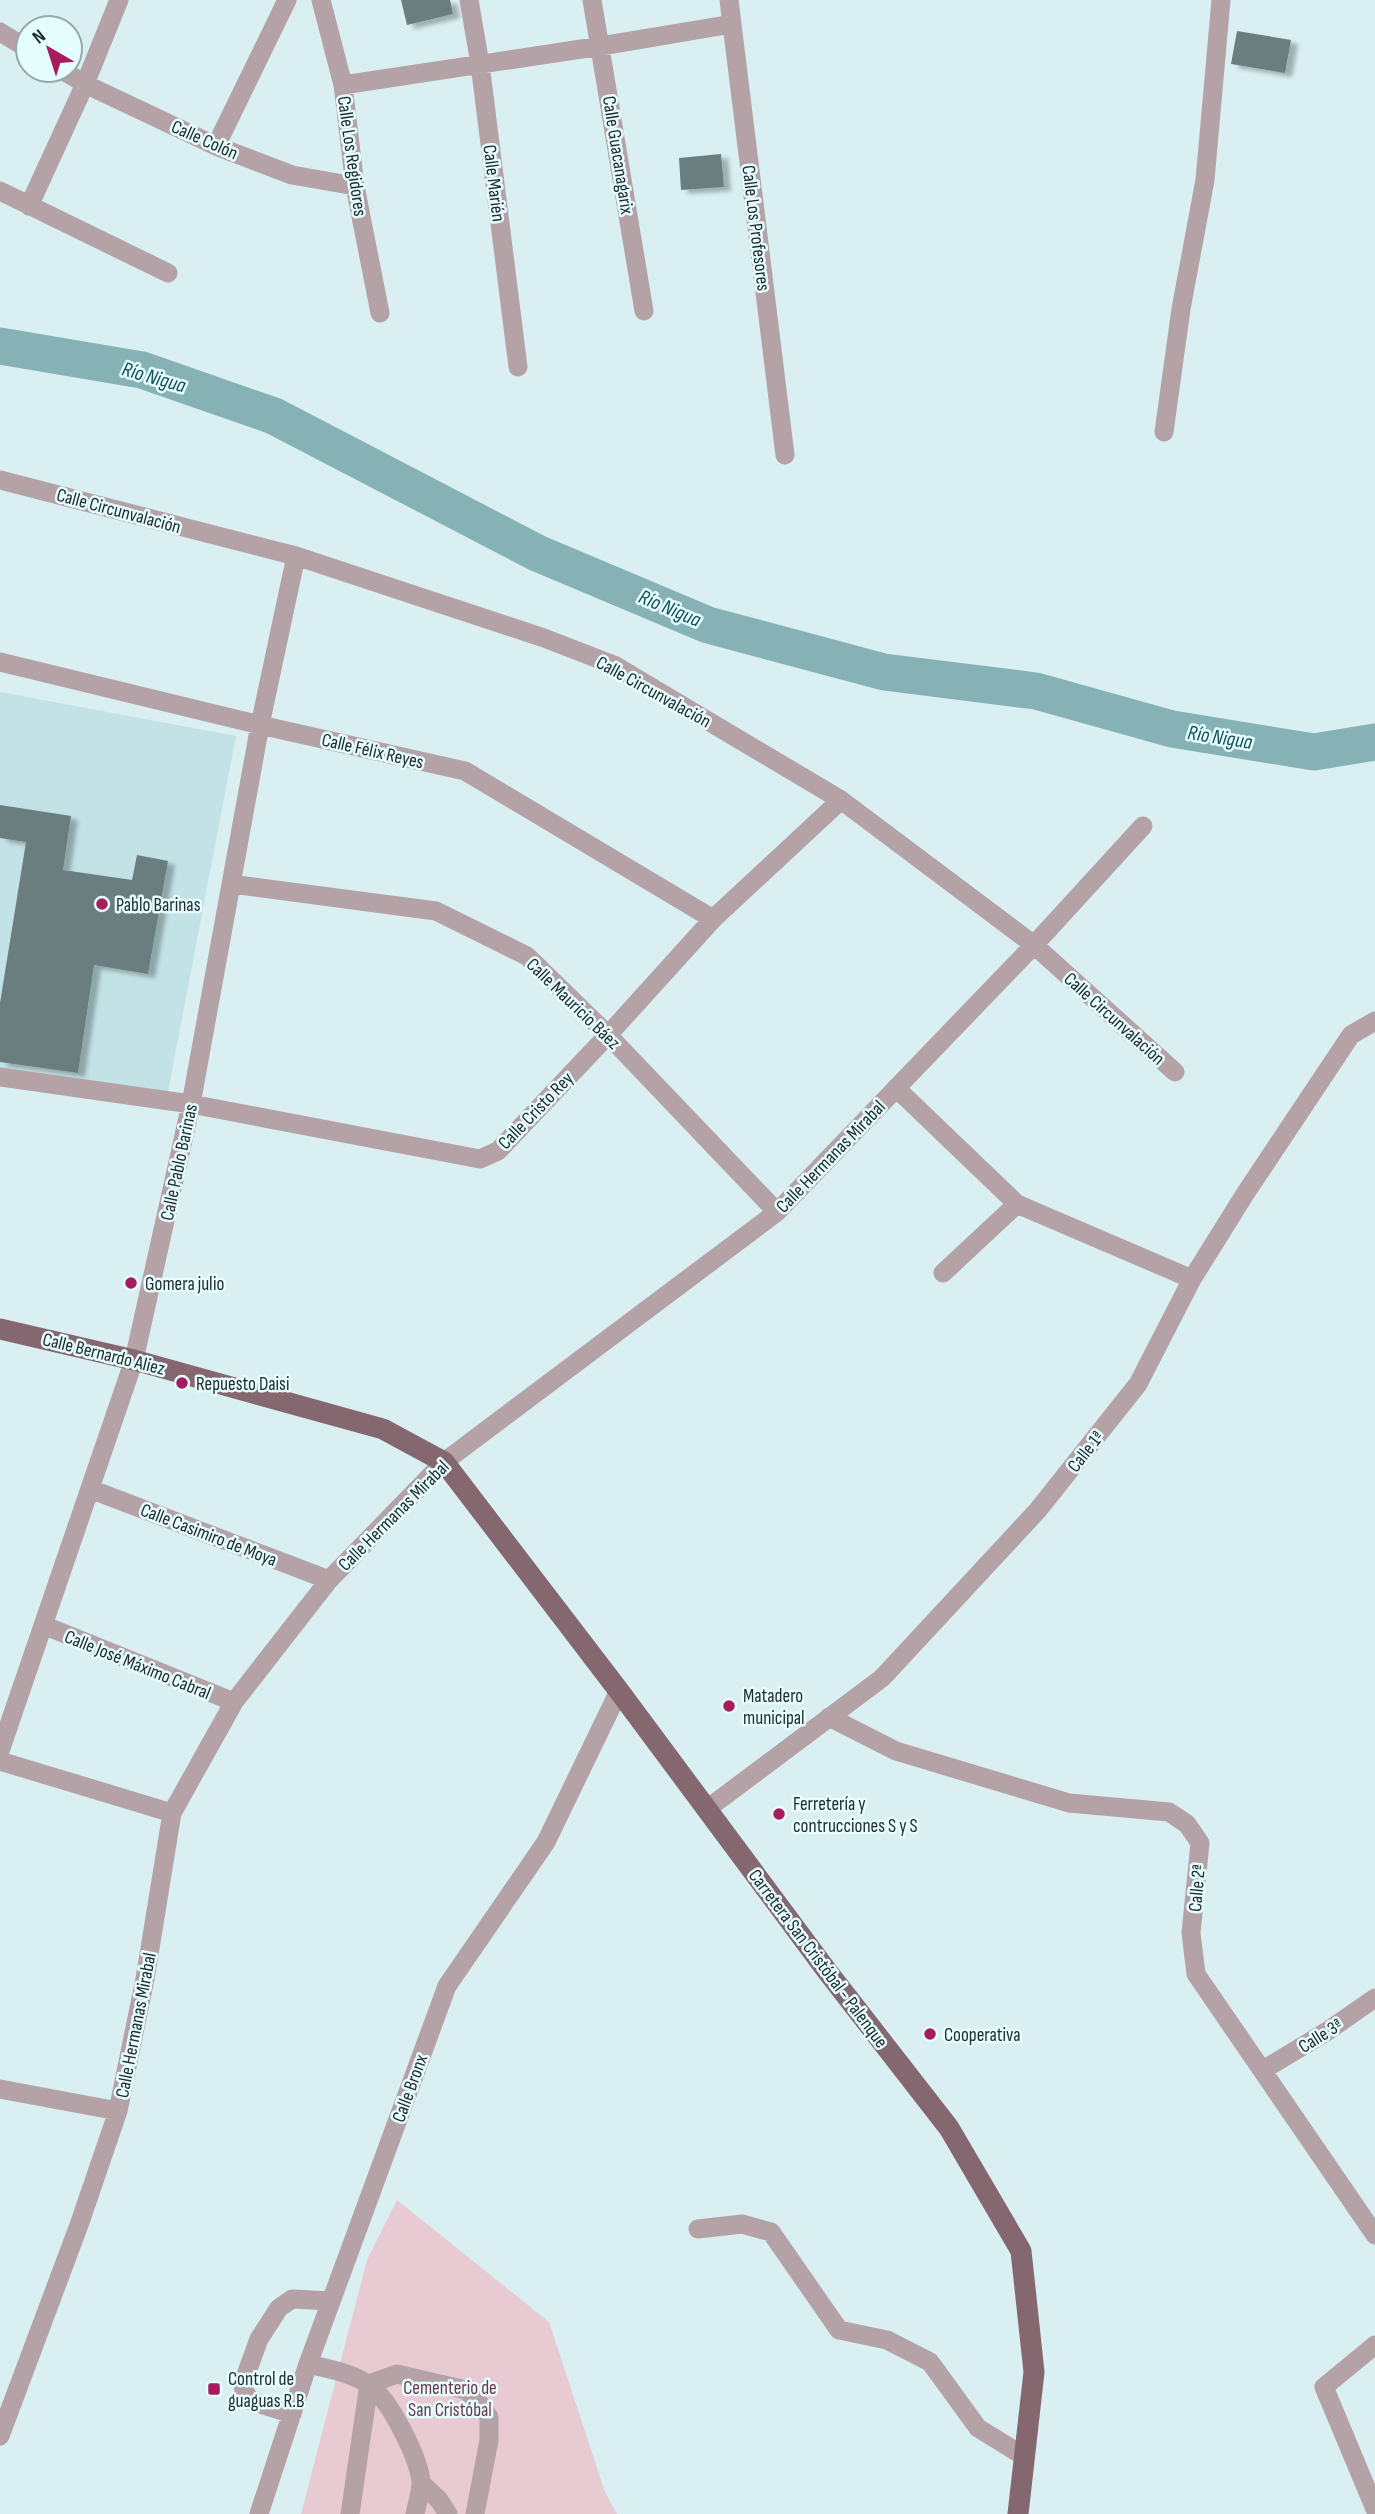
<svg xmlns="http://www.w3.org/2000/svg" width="1375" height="2514" viewBox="0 0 1375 2514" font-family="'Sofia Sans Condensed',sans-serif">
	<defs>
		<filter id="shadow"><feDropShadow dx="7" dy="4" stdDeviation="2" flood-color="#0004"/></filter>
	</defs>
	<rect width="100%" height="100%" fill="#d9eff1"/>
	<!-- built -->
	<path fill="#c3e2e5" d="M 0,692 L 236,736 L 166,1102 L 0,1071 Z"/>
	<!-- green -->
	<path fill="#e8cad3" d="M 397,2200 L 549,2322 L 605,2492 L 617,2514 L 301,2514 L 367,2260 Z"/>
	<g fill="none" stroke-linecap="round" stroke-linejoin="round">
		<!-- river -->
		<path stroke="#86b2b6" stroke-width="37" d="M 0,346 L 142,370 L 274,416 L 537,553 L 708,625 L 884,672 L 1036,691 L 1172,729 L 1314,752 L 1375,742"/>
	</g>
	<!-- building -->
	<path fill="#6a7e80" filter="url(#shadow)" d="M 401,0 L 450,0 L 453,14 L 407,25 Z
		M 1237,31 L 1291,40 L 1285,73 L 1231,64 Z
		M 721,154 L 724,187 L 681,190 L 679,158 Z
		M 0,805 L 71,816 L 63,870 L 132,880 L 137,855 L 168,861 L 148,974 L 94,965 L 78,1073 L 0,1062 L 0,1003 L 26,842 L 0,838 Z"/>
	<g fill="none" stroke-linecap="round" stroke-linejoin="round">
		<!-- minor -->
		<path stroke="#b4a2a7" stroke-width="19" d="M 321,0 L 343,85 L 355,186 L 380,313
			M 469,0 L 480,64 L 518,367
			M 592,0 L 644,311
			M 729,0 L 785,455
			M 0,32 L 28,49
			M 62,70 L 85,84 L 216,146 L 292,175 L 355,186
			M 343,85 L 601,46 L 732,24
			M 216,146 L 287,0
			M 0,191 L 168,273
			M 29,206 L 85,84 L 119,0
			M 1164,432 L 1181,309 L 1205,180 L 1221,0
			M 0,480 L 296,556 L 544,638 L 614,665 L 841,800 L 1034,945 L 1175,1072
			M 0,662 L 260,725 L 465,771 L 713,919
			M 231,884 L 436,911 L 527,956 L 608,1035 L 777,1212
			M 0,1077 L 191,1104 L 480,1159 L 498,1151 L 608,1035 L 713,919 L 841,800
			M 896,1088 L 1017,1204 L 1192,1279
			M 943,1273 L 1017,1204
			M 90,1489 L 329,1580
			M 43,1625 L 234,1702
			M 829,1717 L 896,1751 L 1069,1803 L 1169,1812 L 1187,1824 L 1200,1843 L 1191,1933 L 1196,1974 L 1375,2235
			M 0,1751 L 134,1360 L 191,1104 L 260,725 L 296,556
			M 0,1761 L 172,1813
			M 707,1809 L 882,1678 L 1038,1510 L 1138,1384 L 1192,1279 L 1245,1194 L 1351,1035 L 1375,1021
			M 1263,2070 L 1326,2032 L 1375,1998
			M 0,2089 L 118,2111
			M 698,2229 L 742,2224 L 771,2232 L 839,2330 L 887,2340 L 930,2362 L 978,2428 L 1025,2457
			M 1375,2345 L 1324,2387 L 1375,2509
			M 308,2364 C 328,2369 354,2373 370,2386 C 390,2400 419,2458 421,2482 C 421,2492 417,2504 415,2514
			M 292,2414 L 251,2401 L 244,2391 L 243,2383 L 259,2339 L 279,2308 L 292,2299 L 331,2301
			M 0,2436 L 79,2225 L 118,2111 L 145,1979 L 172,1813 L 234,1702 L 329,1580 L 444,1462 L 777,1212 L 1034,945 L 1143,826
			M 421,2483 L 439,2500 L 448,2514
			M 259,2514 L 308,2364 L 447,1986 L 546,1842 L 619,1691
			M 350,2514 L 369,2384 L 397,2374 L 466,2390 L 479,2403 L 489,2417 L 489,2440 L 475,2514"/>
		<!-- major -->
		<path stroke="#856770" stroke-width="21" d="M 0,1329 L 134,1360 L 383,1429 L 444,1462 L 619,1691 L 827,1971 L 949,2128 L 1021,2251 L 1034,2372 L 1018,2514"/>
	</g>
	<!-- markers -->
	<g fill="#a71b5f" stroke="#e6fdff" stroke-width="2.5">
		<circle cx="102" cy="904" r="7"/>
		<circle cx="131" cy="1283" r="7"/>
		<circle cx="182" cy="1383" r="7"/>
		<circle cx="729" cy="1706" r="7"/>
		<circle cx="779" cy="1814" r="7"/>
		<circle cx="930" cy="2034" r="7"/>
		<rect x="207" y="2382" width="14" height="14" rx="3.5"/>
	</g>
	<g text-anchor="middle" stroke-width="5" stroke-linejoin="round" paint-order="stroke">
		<!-- street labels -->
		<g font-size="19" fill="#242c2d" stroke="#e6fdff">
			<text transform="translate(205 139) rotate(24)" y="7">Calle Colón</text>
			<text transform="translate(619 155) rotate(81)" y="7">Calle Guacanagarix</text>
			<text transform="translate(353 156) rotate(82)" y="7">Calle Los Regidores</text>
			<text transform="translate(495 183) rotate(83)" y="7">Calle Marién</text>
			<text transform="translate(757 228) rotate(83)" y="7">Calle Los Profesores</text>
			<text transform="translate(119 510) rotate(15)" y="7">Calle Circunvalación</text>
			<text transform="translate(654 691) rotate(29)" y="7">Calle Circunvalación</text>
			<text transform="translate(373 750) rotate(13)" y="7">Calle Félix Reyes</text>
			<text transform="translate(574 1003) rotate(44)" y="7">Calle Mauricio Báez</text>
			<text transform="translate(1115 1018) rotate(42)" y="7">Calle Circunvalación</text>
			<text transform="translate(535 1110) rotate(-46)" y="7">Calle Cristo Rey</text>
			<text transform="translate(830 1156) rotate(-46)" y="7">Calle Hermanas Mirabal</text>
			<text transform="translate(178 1162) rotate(-78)" y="7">Calle Pablo Barinas</text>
			<text transform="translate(104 1353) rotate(14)" y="7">Calle Bernardo Aliez</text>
			<text transform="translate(1085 1451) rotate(-52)" y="7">Calle 1ª</text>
			<text transform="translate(393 1515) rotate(-45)" y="7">Calle Hermanas Mirabal</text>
			<text transform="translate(209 1534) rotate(21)" y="7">Calle Casimiro de Moya</text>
			<text transform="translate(138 1664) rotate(22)" y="7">Calle José Máximo Cabral</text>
			<text transform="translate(1196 1888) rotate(-85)" y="7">Calle 2ª</text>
			<text transform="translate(819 1958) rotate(53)" y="7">Carretera San Cristóbal - Palenque</text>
			<text transform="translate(135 2025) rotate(-79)" y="7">Calle Hermanas Mirabal</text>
			<text transform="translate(1320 2035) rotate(-32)" y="7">Calle 3ª</text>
			<text transform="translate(409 2088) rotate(-70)" y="7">Calle Bronx</text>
		</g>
		<!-- poi labels -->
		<g font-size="19" fill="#242c2d" stroke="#e6fdff" text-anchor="start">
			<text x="116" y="911">Pablo Barinas</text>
			<text x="145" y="1290">Gomera julio</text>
			<text x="196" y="1390">Repuesto Daisi</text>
			<text x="743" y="1702">Matadero<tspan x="743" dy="22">municipal</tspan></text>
			<text x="793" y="1810">Ferretería y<tspan x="793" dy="22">contrucciones S y S</tspan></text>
			<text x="944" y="2041">Cooperativa</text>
			<text x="228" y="2385">Control de<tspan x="228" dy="22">guaguas R.B</tspan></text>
		</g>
		<!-- park labels -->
		<g font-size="19" fill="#6b374a" stroke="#e6fdff">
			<text x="450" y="2394">Cementerio de<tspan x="450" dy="22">San Cristóbal</tspan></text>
		</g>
		<!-- water labels -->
		<g font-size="21" font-style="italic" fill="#115157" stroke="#e6fdff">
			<text transform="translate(154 377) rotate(16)" y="7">Río Nigua</text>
			<text transform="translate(670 608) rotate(23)" y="7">Río Nigua</text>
			<text transform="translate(1220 737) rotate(9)" y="7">Río Nigua</text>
		</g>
	</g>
	<!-- north arrow -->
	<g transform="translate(49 49) rotate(321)"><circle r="33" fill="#e6fdff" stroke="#98a9ab" stroke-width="2"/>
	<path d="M0-5L12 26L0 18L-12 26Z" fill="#a71b5f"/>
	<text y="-10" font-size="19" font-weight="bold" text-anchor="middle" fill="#242c2d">N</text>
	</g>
</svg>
